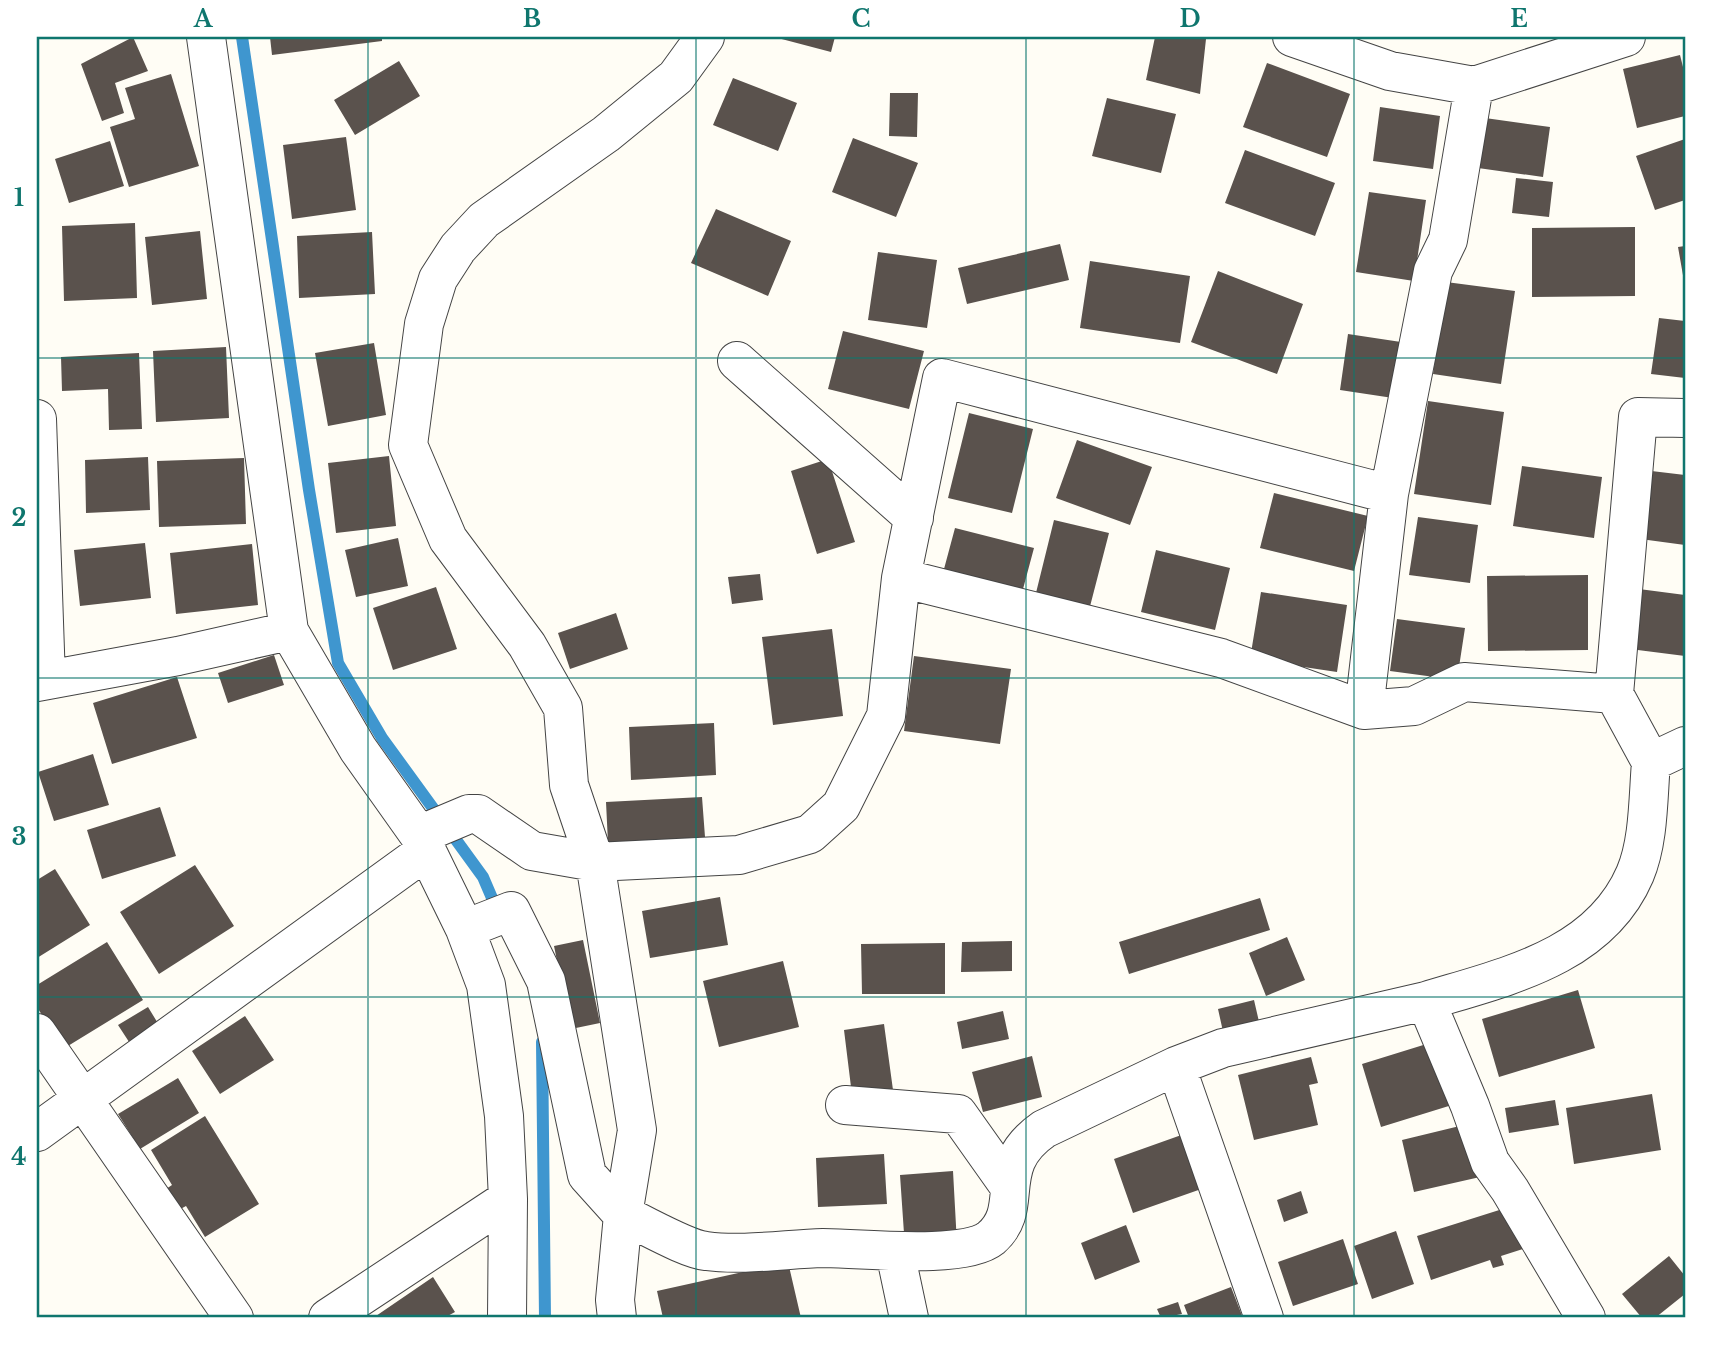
<svg xmlns="http://www.w3.org/2000/svg" width="1722" height="1355" viewBox="0 0 1722 1355" font-family="'Libre Baskerville',serif">
	<rect width="100%" height="100%" fill="#fffdf5"/>
	<g fill="none" stroke-linecap="round" stroke-linejoin="round">
		<!-- stream -->
		<path stroke="#3f96cf" stroke-width="12" d="M 242,37 L 309,490 L 338,663 L 382,738 L 483,877 L 498,912
			M 542,1042 L 545,1318"/>
	</g>
	<!-- building -->
	<path fill="#5a524d" d="M 133,37 L 148,71 L 115,83 L 124,113 L 102,121 L 81,64 Z
		M 270,37 L 382,37 L 382,41 L 272,55 Z
		M 774,37 L 835,37 L 831,52 Z
		M 1155,37 L 1206,39 L 1200,94 L 1146,80 Z
		M 1680,55 L 1685,75 L 1685,116 L 1637,128 L 1623,69 Z
		M 399,61 L 420,96 L 355,135 L 334,100 Z
		M 1267,63 L 1350,94 L 1327,157 L 1243,127 Z
		M 171,74 L 199,166 L 129,187 L 110,127 L 135,119 L 125,88 Z
		M 733,78 L 797,103 L 778,151 L 713,125 Z
		M 890,93 L 918,93 L 917,137 L 889,136 Z
		M 1107,98 L 1176,114 L 1161,173 L 1092,156 Z
		M 1380,107 L 1440,116 L 1433,169 L 1373,161 Z
		M 1485,118 L 1550,127 L 1543,177 L 1478,168 Z
		M 346,137 L 356,210 L 292,219 L 283,145 Z
		M 853,138 L 918,163 L 896,217 L 832,192 Z
		M 1685,139 L 1685,200 L 1655,210 L 1636,156 Z
		M 110,141 L 124,186 L 69,203 L 55,159 Z
		M 1245,150 L 1335,183 L 1315,236 L 1225,203 Z
		M 1516,178 L 1553,182 L 1549,217 L 1512,213 Z
		M 1369,192 L 1426,200 L 1414,281 L 1356,272 Z
		M 716,209 L 791,241 L 768,296 L 691,263 Z
		M 135,223 L 137,298 L 64,301 L 62,226 Z
		M 1635,227 L 1635,296 L 1532,297 L 1532,228 Z
		M 200,231 L 207,299 L 152,305 L 145,237 Z
		M 372,232 L 375,294 L 299,298 L 297,236 Z
		M 1060,244 L 1069,280 L 967,304 L 958,268 Z
		M 1685,246 L 1685,281 L 1684,281 L 1678,247 Z
		M 878,252 L 937,260 L 927,328 L 868,320 Z
		M 1090,261 L 1190,276 L 1180,343 L 1080,328 Z
		M 1218,271 L 1303,304 L 1277,374 L 1191,342 Z
		M 1446,282 L 1515,291 L 1501,384 L 1433,374 Z
		M 1659,318 L 1685,321 L 1685,378 L 1651,374 Z
		M 843,331 L 924,351 L 909,409 L 828,389 Z
		M 1348,334 L 1401,342 L 1393,398 L 1340,390 Z
		M 374,343 L 386,415 L 328,426 L 315,353 Z
		M 226,347 L 229,418 L 156,422 L 153,351 Z
		M 139,353 L 142,429 L 109,430 L 108,389 L 62,391 L 61,357 Z
		M 1428,401 L 1504,412 L 1491,505 L 1414,494 Z
		M 969,413 L 1033,429 L 1012,513 L 948,498 Z
		M 1077,440 L 1152,467 L 1130,525 L 1056,498 Z
		M 389,456 L 396,526 L 336,533 L 328,463 Z
		M 148,457 L 150,510 L 86,513 L 85,460 Z
		M 244,458 L 246,524 L 159,527 L 157,461 Z
		M 828,459 L 855,542 L 817,554 L 791,471 Z
		M 1522,466 L 1602,477 L 1594,538 L 1513,526 Z
		M 1643,470 L 1685,475 L 1685,545 L 1633,538 Z
		M 1274,493 L 1368,516 L 1354,571 L 1260,548 Z
		M 1418,517 L 1478,525 L 1470,583 L 1409,575 Z
		M 1054,520 L 1109,533 L 1087,618 L 1033,605 Z
		M 955,528 L 1034,548 L 1023,589 L 944,569 Z
		M 398,538 L 408,586 L 356,597 L 345,550 Z
		M 145,543 L 151,598 L 80,606 L 74,550 Z
		M 252,544 L 258,605 L 176,614 L 170,553 Z
		M 1156,550 L 1230,568 L 1215,630 L 1141,612 Z
		M 760,574 L 763,600 L 732,604 L 728,577 Z
		M 1588,575 L 1588,650 L 1488,651 L 1487,576 Z
		M 436,587 L 457,649 L 393,670 L 373,608 Z
		M 1639,589 L 1685,595 L 1685,656 L 1630,649 Z
		M 1261,592 L 1347,605 L 1337,672 L 1250,659 Z
		M 616,613 L 628,649 L 570,669 L 558,633 Z
		M 1397,619 L 1465,628 L 1457,680 L 1390,671 Z
		M 832,629 L 843,716 L 773,725 L 762,637 Z
		M 274,655 L 284,685 L 228,703 L 218,673 Z
		M 914,656 L 1011,669 L 1000,744 L 904,731 Z
		M 177,677 L 197,738 L 112,764 L 93,703 Z
		M 714,723 L 716,775 L 631,780 L 629,727 Z
		M 93,754 L 109,805 L 54,821 L 38,772 Z
		M 702,797 L 705,837 L 608,843 L 606,802 Z
		M 160,807 L 176,856 L 102,879 L 87,830 Z
		M 195,865 L 234,926 L 159,974 L 120,912 Z
		M 55,869 L 90,925 L 37,958 L 37,880 Z
		M 720,897 L 728,945 L 650,958 L 642,911 Z
		M 1260,898 L 1270,930 L 1129,974 L 1119,942 Z
		M 1287,937 L 1305,980 L 1266,996 L 1249,953 Z
		M 583,940 L 600,1023 L 571,1029 L 554,946 Z
		M 1012,941 L 1012,971 L 961,972 L 962,942 Z
		M 107,942 L 143,1000 L 63,1049 L 37,1007 L 37,985 Z
		M 945,943 L 945,994 L 862,994 L 861,944 Z
		M 783,961 L 799,1027 L 719,1047 L 703,981 Z
		M 1578,990 L 1595,1048 L 1499,1077 L 1482,1019 Z
		M 1254,1000 L 1260,1026 L 1224,1036 L 1218,1009 Z
		M 148,1007 L 162,1030 L 133,1048 L 118,1025 Z
		M 1003,1011 L 1009,1039 L 962,1049 L 957,1022 Z
		M 245,1016 L 274,1060 L 220,1094 L 192,1051 Z
		M 884,1024 L 893,1090 L 852,1095 L 844,1030 Z
		M 1433,1042 L 1452,1105 L 1381,1127 L 1362,1064 Z
		M 1032,1056 L 1042,1097 L 983,1112 L 972,1072 Z
		M 1311,1057 L 1318,1083 L 1309,1085 L 1318,1125 L 1254,1140 L 1238,1075 Z
		M 178,1078 L 199,1113 L 140,1149 L 118,1114 Z
		M 1652,1094 L 1661,1150 L 1574,1164 L 1566,1108 Z
		M 1555,1100 L 1559,1125 L 1509,1133 L 1505,1108 Z
		M 205,1116 L 259,1204 L 205,1237 L 186,1206 L 175,1212 L 163,1191 L 172,1185 L 151,1150 Z
		M 1468,1124 L 1480,1177 L 1414,1192 L 1402,1140 Z
		M 1187,1133 L 1207,1187 L 1133,1213 L 1114,1159 Z
		M 884,1154 L 887,1204 L 818,1207 L 816,1158 Z
		M 953,1171 L 957,1244 L 905,1248 L 900,1175 Z
		M 1301,1191 L 1308,1213 L 1284,1222 L 1277,1200 Z
		M 1512,1206 L 1526,1248 L 1501,1256 L 1504,1265 L 1493,1268 L 1490,1260 L 1431,1280 L 1417,1236 Z
		M 1126,1225 L 1140,1262 L 1095,1280 L 1081,1243 Z
		M 1396,1231 L 1414,1284 L 1372,1299 L 1354,1246 Z
		M 1343,1239 L 1358,1284 L 1293,1306 L 1278,1262 Z
		M 1669,1256 L 1685,1276 L 1685,1294 L 1655,1318 L 1642,1318 L 1622,1294 Z
		M 788,1262 L 801,1318 L 663,1318 L 657,1291 Z
		M 433,1277 L 455,1312 L 444,1318 L 373,1318 Z
		M 1231,1287 L 1243,1318 L 1189,1318 L 1184,1305 Z
		M 1178,1302 L 1182,1314 L 1161,1318 L 1157,1309 Z"/>
	<g fill="none" stroke-linecap="round" stroke-linejoin="round">
		<!-- minor casing -->
		<g stroke="#444" stroke-width="40">
			<path id="minor" d="M 206,37 L 289,631 L 358,749 L 419,835 L 465,929 L 486,985 L 504,1116 L 508,1199 L 507,1318
				M 705,37 L 676,77 L 606,134 L 484,220 L 458,248 L 438,279 L 424,324 L 408,445 L 448,539 L 527,645 L 563,708 L 569,785 L 595,862 L 637,1130 L 623,1215 C 644,1224 686,1249 706,1251 C 742,1256 787,1249 823,1248 C 859,1248 964,1260 991,1238 C 1027,1207 989,1167 1044,1129 L 1176,1066 L 1223,1048 L 1426,1001 L 1470,1106 L 1490,1162 L 1510,1190 L 1586,1318
				M 1292,37 L 1390,71 L 1474,86 L 1626,37
				M 737,361 L 914,518
				M 1685,418 L 1638,417 L 1614,694 L 1651,762 L 1685,746
				M 37,419 L 46,680
				M 1389,494 L 1433,271 L 1448,240 L 1474,86
				M 37,682 L 178,656 L 289,631
				M 1364,710 L 1414,706 L 1464,682 L 1614,694
				M 419,835 L 469,814 L 478,814 L 532,851 L 595,862 L 739,855 L 810,834 L 841,806 L 886,716 L 901,578 L 942,378 L 1389,494 L 1364,710 L 1221,658 L 901,578
				M 465,929 L 511,911 L 546,981 L 587,1175 L 623,1215 L 615,1300 L 617,1318
				M 1426,1001 C 1504,977 1599,958 1635,874 C 1649,841 1648,798 1651,762
				M 37,1033 L 234,1318
				M 1176,1066 L 1264,1318
				M 845,1105 L 958,1114 L 1009,1186
				M 37,1132 L 427,850
				M 895,1252 L 909,1318
				M 328,1318 L 508,1199"/>
		</g>
		<!-- minor -->
		<use href="#minor" stroke="#fff" stroke-width="38"/>
	</g>
	<!-- grid -->
	<path fill="none" stroke="#0f766e" stroke-width="2" stroke-opacity="0.55" d="M 368,37 L 368,1318M 696,37 L 696,1318M 1026,37 L 1026,1318M 1354,37 L 1354,1318M 37,358 L 1685,358M 37,678 L 1685,678M 37,997 L 1685,997"/>
	<!-- border -->
	<rect width="1722" height="1355" fill="none" stroke="#ffffff" stroke-width="77"/>
	<rect x="38" y="38" width="1646" height="1278" fill="none" stroke="#0f766e" stroke-width="2.5"/>
	<g font-size="23" text-anchor="middle" font-weight="bold" fill="#0f766e">
		<text x="203" y="27">A</text>
		<text x="532" y="27">B</text>
		<text x="861" y="27">C</text>
		<text x="1190" y="27">D</text>
		<text x="1519" y="27">E</text>
		<text x="19" y="206">1</text>
		<text x="19" y="526">2</text>
		<text x="19" y="845">3</text>
		<text x="19" y="1165">4</text>
	</g>
</svg>
